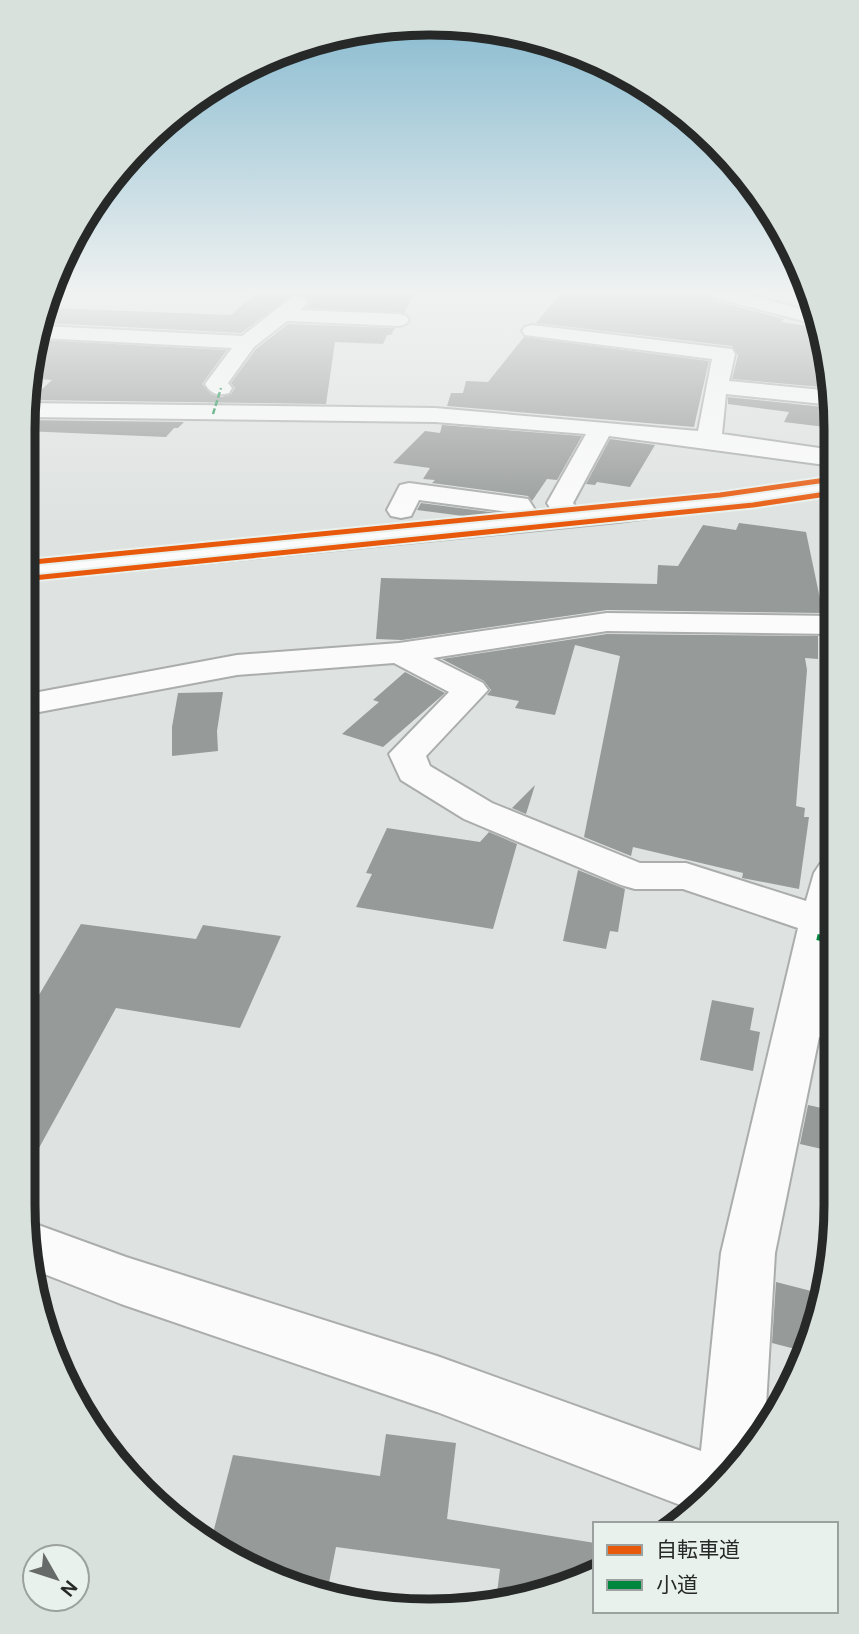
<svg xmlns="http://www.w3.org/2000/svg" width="859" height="1634" viewBox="0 0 859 1634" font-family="'DM Sans','Noto Sans JP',sans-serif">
	<rect width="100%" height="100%" fill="#dee2e0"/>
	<!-- building -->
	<path fill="#969a98" d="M 255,294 L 295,294 L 241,333 L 45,323 L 49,308 L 231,315 Z
		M 300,294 L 414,294 L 404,313 L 306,308 L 311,302 Z
		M 560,294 L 711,295 L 714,301 L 784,319 L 781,322 L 820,328 L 833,376 L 833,388 L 732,379 L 738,355 L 732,346 L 536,323 Z
		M 288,324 L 395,328 L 391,335 L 387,335 L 383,344 L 335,342 L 326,404 L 30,400 L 52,380 L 30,378 L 40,340 L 227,350 L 202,384 L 211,394 L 222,397 L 231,394 L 235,388 L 231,383 L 256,349 Z
		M 524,337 L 709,361 L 694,427 L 447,406 L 451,393 L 463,393 L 466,381 L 488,382 Z
		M 728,397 L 833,408 L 833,428 L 784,422 L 789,412 L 728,404 Z
		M 24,419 L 24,420 L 184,422 L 178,428 L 174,428 L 166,437 L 24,431 Z
		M 442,425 L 582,436 L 557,480 L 547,479 L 532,501 L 528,496 L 432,483 L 435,480 L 423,479 L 430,468 L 393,463 L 425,431 L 440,433 Z
		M 610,439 L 655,445 L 630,487 L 597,482 L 595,485 L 586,484 Z
		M 421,503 L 505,514 L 471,517 L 417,510 Z
		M 739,523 L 806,532 L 823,613 L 607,610 L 402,640 L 376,639 L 381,578 L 657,584 L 658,565 L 678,566 L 703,525 L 736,530 Z
		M 607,634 L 818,636 L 818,659 L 805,658 L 807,670 L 796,806 L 805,808 L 804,817 L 809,817 L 799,889 L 742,878 L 743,873 L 633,847 L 631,856 L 584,837 L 620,656 L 575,645 L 555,715 L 515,708 L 519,701 L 487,695 L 491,690 L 484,681 L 442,659 Z
		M 405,672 L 445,693 L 383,747 L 342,734 L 379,702 L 373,700 Z
		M 223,692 L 217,731 L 218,751 L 172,756 L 172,727 L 178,693 Z
		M 535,785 L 526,814 L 512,808 Z
		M 387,828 L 480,842 L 489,832 L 517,844 L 493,929 L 356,907 L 372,874 L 366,873 Z
		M 578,870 L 625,889 L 618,932 L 610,931 L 606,949 L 563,941 Z
		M 81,924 L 196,939 L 203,925 L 281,936 L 240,1028 L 116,1008 L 23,1177 L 23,1022 Z
		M 712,1000 L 754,1008 L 750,1030 L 760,1032 L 753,1071 L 700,1060 Z
		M 808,1105 L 835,1111 L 835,1152 L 800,1144 Z
		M 776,1282 L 819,1293 L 803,1351 L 772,1343 Z
		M 386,1434 L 456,1443 L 447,1519 L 595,1543 L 595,1574 L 586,1580 L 496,1601 L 500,1569 L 336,1547 L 326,1598 L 210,1545 L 233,1455 L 380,1476 Z"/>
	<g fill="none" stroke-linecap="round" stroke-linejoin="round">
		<!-- minor casing -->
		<g stroke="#aaadac" stroke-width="4">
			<path id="minor" d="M 713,294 L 745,294 L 816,313 L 819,325 L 715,298 Z
				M 298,296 L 308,302 L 300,310 L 399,314 L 406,316 L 409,320 L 406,324 L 399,326 L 287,321 L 254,347 L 228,383 L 232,388 L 229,393 C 218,396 211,394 205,384 L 232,348 L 41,338 L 44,326 L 242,336 L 291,298 Z
				M 532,325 L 724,348 L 732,349 L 735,354 L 729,381 L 833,391 L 833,405 L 726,394 L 722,434 L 833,450 L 833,466 L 609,436 L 573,503 L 584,518 L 580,524 L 570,526 L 560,524 L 547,503 L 586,434 L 435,422 L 24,417 L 24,403 L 435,408 L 698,431 L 712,359 L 525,335 L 522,331 L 525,327 Z
				M 409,483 L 528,499 L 543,522 L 539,528 L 529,530 L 519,528 L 509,512 L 419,500 L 411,516 L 401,518 L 391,516 L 387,510 L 400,485 Z
				M 607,613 L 833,616 L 833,634 L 607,631 L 433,658 L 483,683 L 488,690 L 426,756 L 430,766 L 492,803 L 640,863 L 686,863 L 806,901 L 814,873 L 820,864 L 834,860 L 835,957 L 825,1005 L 835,1007 L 835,1041 L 819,1037 L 775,1253 L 765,1423 L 696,1511 L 437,1412 L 121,1304 L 34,1270 L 26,1223 L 30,1222 L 126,1257 L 437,1356 L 701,1451 L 721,1253 L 798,928 L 683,889 L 635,889 L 621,885 L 464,819 L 401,780 L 389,754 L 449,692 L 394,663 L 237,675 L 23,715 L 23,695 L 237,655 L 399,643 Z"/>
		</g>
		<!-- primary casing -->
		<g stroke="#aaadac" stroke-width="4">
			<path id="primary" d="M 833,478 L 833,494 L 618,522 L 23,581 L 23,563 L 618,506 Z"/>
		</g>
		<!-- minor -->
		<use href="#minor" fill="#fafbfa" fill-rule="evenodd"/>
		<!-- primary -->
		<use href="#primary" fill="#fafbfa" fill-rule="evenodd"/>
		<!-- quiet-far1 -->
		<path stroke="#00873e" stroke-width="2.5" stroke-dasharray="6 2.5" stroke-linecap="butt" d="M 213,414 L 221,388"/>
		<!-- quiet -->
		<path stroke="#00873e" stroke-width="6" stroke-dasharray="13 6" stroke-linecap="butt" d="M 817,937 L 834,941"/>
		<!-- cycleway casing -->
		<g stroke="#e9f1ed" stroke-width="9">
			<path id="cycleway" d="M 23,563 L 720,495 L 833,479
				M 23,579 L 753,505 L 833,493"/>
		</g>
		<!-- cycleway -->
		<use href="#cycleway" stroke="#e8590c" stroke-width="5"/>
	</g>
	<!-- sky -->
	<linearGradient id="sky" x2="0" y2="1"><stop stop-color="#83b8ce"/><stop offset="0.56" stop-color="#f0f2f1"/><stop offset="1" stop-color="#f0f2f1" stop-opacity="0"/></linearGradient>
	<rect width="859" height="523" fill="url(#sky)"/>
	<!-- crop -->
	<path d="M0 0H859V1634H0ZM429 35H430A394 394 0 0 1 824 429V1205A394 394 0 0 1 430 1599H429A394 394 0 0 1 35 1205V429A394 394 0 0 1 429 35Z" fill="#d9e1dd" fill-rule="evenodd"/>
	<path fill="none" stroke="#262928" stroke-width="9" d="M429 35H430A394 394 0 0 1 824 429V1205A394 394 0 0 1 430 1599H429A394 394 0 0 1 35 1205V429A394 394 0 0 1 429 35Z"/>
	<!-- legend -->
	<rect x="593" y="1522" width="245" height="91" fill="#e9f1ed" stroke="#9ba19e" stroke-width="2"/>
	<rect x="607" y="1545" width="35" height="10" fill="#e8590c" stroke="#9ba19e" stroke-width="2"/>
	<text x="656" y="1557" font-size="21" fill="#262928">自転車道</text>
	<rect x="607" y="1580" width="35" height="10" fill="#00873e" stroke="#9ba19e" stroke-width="2"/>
	<text x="656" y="1592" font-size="21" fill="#262928">小道</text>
	<!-- north arrow -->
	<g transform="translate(56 1578) rotate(129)"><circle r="33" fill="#e9f1ed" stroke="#9ba19e" stroke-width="2"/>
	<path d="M0-5L12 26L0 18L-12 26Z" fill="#666a68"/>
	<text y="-10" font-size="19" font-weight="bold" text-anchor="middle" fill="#262928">N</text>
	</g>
</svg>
